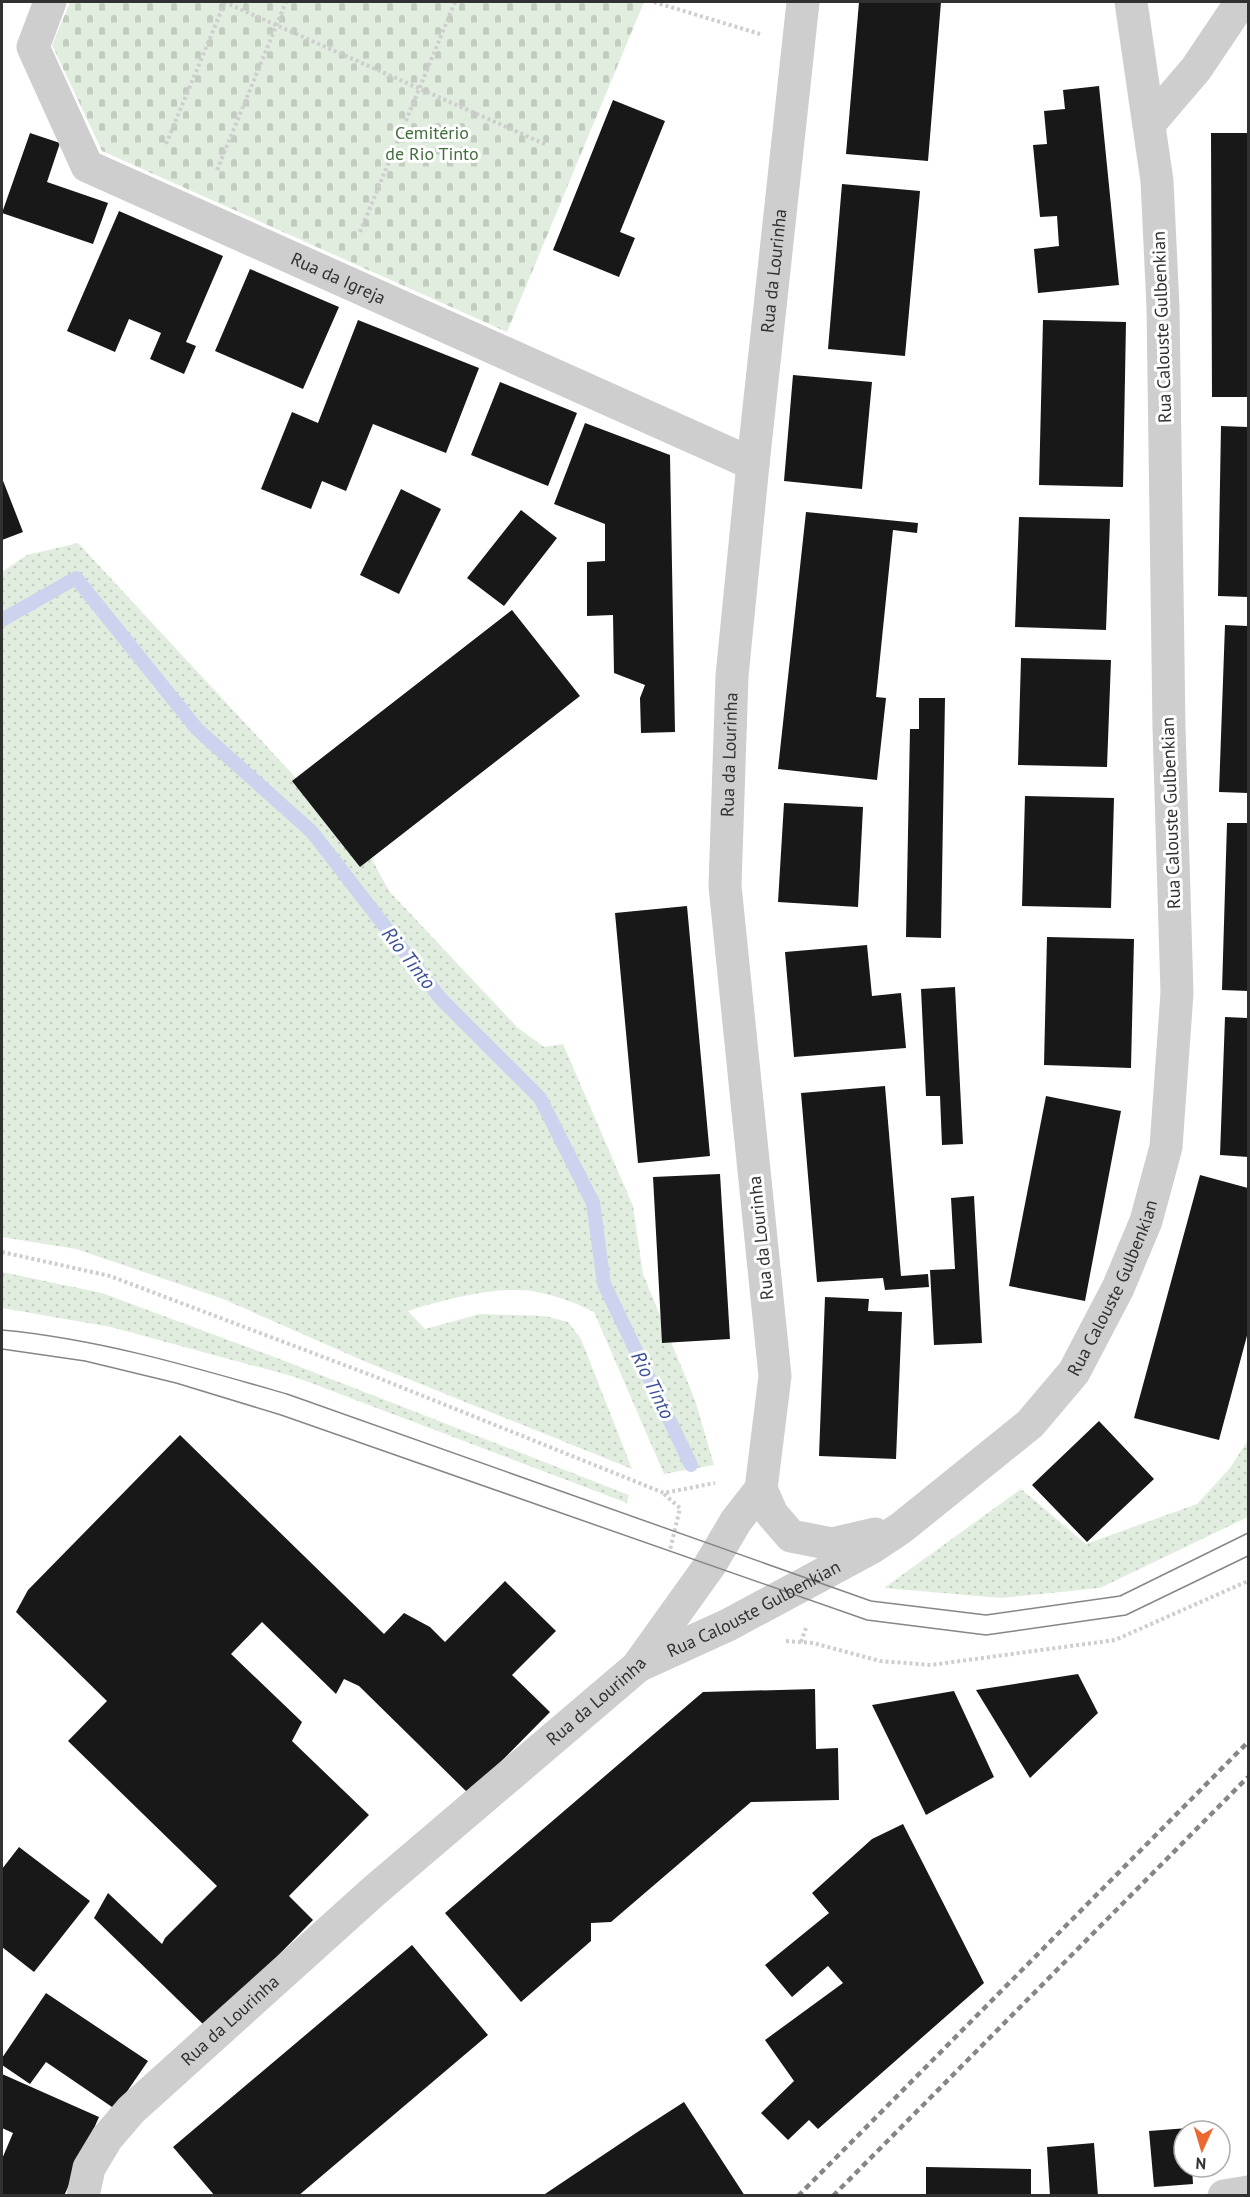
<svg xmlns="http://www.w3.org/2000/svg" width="1250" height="2197" viewBox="0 0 1250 2197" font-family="'PT Sans',sans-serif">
	<defs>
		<pattern id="grass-dots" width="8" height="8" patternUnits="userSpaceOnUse" patternTransform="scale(1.5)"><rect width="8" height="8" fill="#e1eedf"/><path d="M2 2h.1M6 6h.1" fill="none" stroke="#c2cdc0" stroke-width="1.8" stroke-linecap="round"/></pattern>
		<pattern id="cemetery-stones" width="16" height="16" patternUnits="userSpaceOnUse" patternTransform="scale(1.5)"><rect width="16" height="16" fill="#e1eedf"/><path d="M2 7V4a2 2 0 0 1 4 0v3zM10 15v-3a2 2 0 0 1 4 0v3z" fill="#c2cdc0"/></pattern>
	</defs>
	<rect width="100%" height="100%" fill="#fff"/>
	<!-- grass -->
	<path fill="url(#grass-dots)" d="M 78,543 L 296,778 L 367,850 L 389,891 L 518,1028 L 544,1047 L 563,1044 L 633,1206 L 643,1274 L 695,1400 L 714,1465 L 664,1474 L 594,1312 C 574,1302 554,1295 532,1291 C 497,1286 442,1300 408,1311 L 425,1329 L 480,1314 L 545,1316 L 568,1322 L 581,1339 L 632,1469 L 366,1362 L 223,1299 L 76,1249 L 2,1237 L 2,572 L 27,555 Z
		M 2,1272 L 102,1293 L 285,1361 L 629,1495 L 627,1503 L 295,1377 L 111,1327 L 2,1308 Z
		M 1248,1440 L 1248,1517 L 1100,1588 L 1001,1598 L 884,1588 L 1021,1489 L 1086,1544 L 1197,1504 L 1230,1468 Z"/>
	<!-- cemetery -->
	<path fill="url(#cemetery-stones)" d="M 70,2 L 644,2 L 507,332 L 102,151 L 52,45 Z"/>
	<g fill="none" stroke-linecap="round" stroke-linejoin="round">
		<!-- stream -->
		<path stroke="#cbd3ee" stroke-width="14" d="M 2,620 L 76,578 L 197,729 L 312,832 L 441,999 L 540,1098 L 593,1203 L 604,1284 L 691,1465"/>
	</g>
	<!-- building -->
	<path fill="#181818" d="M 859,2 L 941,2 L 928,161 L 846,154 Z
		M 1099,86 L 1119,285 L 1038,293 L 1034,249 L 1059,246 L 1057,216 L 1040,217 L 1033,145 L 1047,144 L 1044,111 L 1065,109 L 1063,90 Z
		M 613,100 L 665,121 L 620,232 L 635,238 L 619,277 L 553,250 Z
		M 30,133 L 60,143 L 47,182 L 108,203 L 93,244 L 2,213 Z
		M 1211,133 L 1248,133 L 1248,397 L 1212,397 Z
		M 842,184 L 920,191 L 905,356 L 828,349 Z
		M 119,211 L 223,256 L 186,342 L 196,346 L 184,374 L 150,359 L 161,333 L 129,319 L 115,352 L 67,331 Z
		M 250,269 L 339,307 L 303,389 L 215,351 Z
		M 358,320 L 479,368 L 446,453 L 373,424 L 346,491 L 322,481 L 311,509 L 261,489 L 292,412 L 318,423 Z
		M 1043,320 L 1126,322 L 1123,487 L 1039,485 Z
		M 793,375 L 872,382 L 862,489 L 784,481 Z
		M 500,382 L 577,413 L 548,486 L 471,455 Z
		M 585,423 L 670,455 L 675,732 L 641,733 L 640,698 L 645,685 L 614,673 L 613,615 L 587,616 L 587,562 L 605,561 L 605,524 L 554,504 Z
		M 1221,426 L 1248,427 L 1248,597 L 1218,596 Z
		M 2,478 L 23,532 L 2,540 Z
		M 401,489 L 441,509 L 399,594 L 360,575 Z
		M 521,510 L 557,538 L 504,606 L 467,578 Z
		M 806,512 L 918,523 L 917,533 L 893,530 L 876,697 L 886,698 L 877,780 L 778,769 Z
		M 1019,517 L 1110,519 L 1106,630 L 1015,627 Z
		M 512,610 L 580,696 L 360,867 L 292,781 Z
		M 1225,625 L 1248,626 L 1248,793 L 1219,792 Z
		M 1021,658 L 1111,660 L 1107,767 L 1018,765 Z
		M 919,698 L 945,698 L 941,938 L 906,937 L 910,729 L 919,729 Z
		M 1025,796 L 1114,798 L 1111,908 L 1022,906 Z
		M 784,803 L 863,807 L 858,907 L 778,902 Z
		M 1227,823 L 1248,823 L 1248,991 L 1222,990 Z
		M 687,906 L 710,1156 L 638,1163 L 615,913 Z
		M 1047,937 L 1134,939 L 1131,1068 L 1044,1065 Z
		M 867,945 L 872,996 L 901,993 L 906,1048 L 794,1057 L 785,952 Z
		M 955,987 L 963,1144 L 942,1145 L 940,1096 L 926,1096 L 921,989 Z
		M 1225,1017 L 1248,1018 L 1248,1157 L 1220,1155 Z
		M 885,1086 L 901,1276 L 928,1274 L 929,1287 L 885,1290 L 883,1278 L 817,1282 L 801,1093 Z
		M 1046,1096 L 1121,1111 L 1085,1301 L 1009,1286 Z
		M 720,1174 L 730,1339 L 662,1343 L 653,1177 Z
		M 1200,1175 L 1248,1188 L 1248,1332 L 1219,1440 L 1134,1418 Z
		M 974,1196 L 982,1343 L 934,1345 L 930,1270 L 955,1269 L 951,1198 Z
		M 825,1297 L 869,1299 L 868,1311 L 902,1312 L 896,1459 L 819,1456 Z
		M 1099,1421 L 1154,1479 L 1087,1542 L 1032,1485 Z
		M 180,1435 L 384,1634 L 404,1613 L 430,1627 L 445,1642 L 505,1581 L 556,1631 L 512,1675 L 550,1712 L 469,1794 L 359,1686 L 344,1679 L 336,1694 L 262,1622 L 231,1654 L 302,1722 L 292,1741 L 369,1815 L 289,1896 L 313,1920 L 207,2028 L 94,1918 L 108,1893 L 162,1944 L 165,1938 L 217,1886 L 68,1741 L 107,1701 L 16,1612 L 28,1590 Z
		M 1078,1674 L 1098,1713 L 1030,1778 L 976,1690 Z
		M 815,1689 L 816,1749 L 838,1748 L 839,1800 L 751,1802 L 611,1922 L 591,1923 L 591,1941 L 521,2002 L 445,1913 L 703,1692 Z
		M 954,1691 L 994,1777 L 926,1815 L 872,1705 Z
		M 903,1824 L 984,1983 L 818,2129 L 809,2120 L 788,2140 L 761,2113 L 794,2081 L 765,2040 L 843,1983 L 828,1966 L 792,1997 L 765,1965 L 829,1913 L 812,1893 L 872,1839 Z
		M 19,1847 L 90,1901 L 34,1972 L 2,1947 L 2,1869 Z
		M 412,1945 L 488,2035 L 298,2196 L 215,2196 L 173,2147 Z
		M 46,1993 L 148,2061 L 115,2109 L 46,2062 L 30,2084 L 2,2065 L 2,2058 Z
		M 2,2074 L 99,2117 L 64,2196 L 2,2196 L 2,2159 L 13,2133 L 2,2128 Z
		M 684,2102 L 745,2196 L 542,2196 L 639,2131 Z
		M 1188,2128 L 1189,2131 L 1184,2131 L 1184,2167 L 1192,2167 L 1193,2184 L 1154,2187 L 1149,2131 Z
		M 1094,2143 L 1098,2196 L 1050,2196 L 1047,2147 Z
		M 926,2167 L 1031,2169 L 1031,2196 L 926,2196 Z"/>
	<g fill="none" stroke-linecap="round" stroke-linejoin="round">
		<!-- path -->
		<path stroke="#cecece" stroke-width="4" stroke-dasharray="3 3" stroke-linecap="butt" d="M 224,2 L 547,145
			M 654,2 L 760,34
			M 166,144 L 225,2
			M 217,170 L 286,2
			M 360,232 L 455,2
			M 2,1252 L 110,1276 L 376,1377 L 664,1493 L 715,1483
			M 664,1494 L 680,1508 L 670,1550
			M 786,1641 L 813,1643 L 880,1661 L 931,1665 L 1115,1640 L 1248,1581
			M 801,1642 L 806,1628"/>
		<!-- minor -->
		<g stroke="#cecece" stroke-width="33">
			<path id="s1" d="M 50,2 L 33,47 L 87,166 L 753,464"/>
			<path d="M 1149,124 L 1196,69 L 1241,2"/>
			<path d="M 761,1489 L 772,1514 L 791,1536 L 832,1544 L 875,1534"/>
			<path id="s2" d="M 638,1666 L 728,1625 L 871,1548 L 901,1528 L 1030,1424 L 1074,1372 L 1118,1288 L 1146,1221 L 1166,1147 L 1177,993 L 1169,728 L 1163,307 L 1157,181 L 1131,2"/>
			<path id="s3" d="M 83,2196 L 89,2168 L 107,2138 L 131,2110 L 374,1891 L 637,1667 L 710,1565 L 736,1521 L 761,1489 L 775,1376 L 725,886 L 732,676 L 753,464 L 803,2"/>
			<path d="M 1224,2196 L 1248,2192"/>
		</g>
		<!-- tram -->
		<path stroke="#868686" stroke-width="1.5" d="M 2,1330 C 99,1339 193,1367 287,1394 L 871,1601 L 986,1615 L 1120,1596 L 1248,1533
			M 2,1349 L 85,1361 L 176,1383 L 281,1415 L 867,1620 L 986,1635 L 1126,1615 L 1248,1556"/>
		<!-- rail -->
		<path stroke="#868686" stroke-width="4.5" stroke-dasharray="6 4.5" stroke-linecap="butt" d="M 798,2196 L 1248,1742
			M 833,2196 L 1248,1777"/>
	</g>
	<g text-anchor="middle" stroke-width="6" stroke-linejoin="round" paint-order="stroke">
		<!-- park labels -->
		<g font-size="18" fill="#416f3c" stroke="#fff">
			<text x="432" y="139">Cemitério<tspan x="432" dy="21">de Rio Tinto</tspan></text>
		</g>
		<!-- street labels -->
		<g font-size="18" fill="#313131" stroke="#fff">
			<text dy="6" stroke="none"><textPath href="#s3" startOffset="2214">Rua da Lourinha</textPath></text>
			<text dy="6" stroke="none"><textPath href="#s1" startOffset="454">Rua da Igreja</textPath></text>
			<text transform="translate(1162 327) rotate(-92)" y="6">Rua Calouste Gulbenkian</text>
			<text dy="6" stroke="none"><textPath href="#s3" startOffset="1728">Rua da Lourinha</textPath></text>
			<text transform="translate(1171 813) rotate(-92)" y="6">Rua Calouste Gulbenkian</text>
			<text transform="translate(761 1238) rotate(-96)" y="6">Rua da Lourinha</text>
			<text dy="6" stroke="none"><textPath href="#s2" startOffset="624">Rua Calouste Gulbenkian</textPath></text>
			<text dy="6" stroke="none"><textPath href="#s2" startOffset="129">Rua Calouste Gulbenkian</textPath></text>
			<text dy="6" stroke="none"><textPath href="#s3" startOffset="720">Rua da Lourinha</textPath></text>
			<text dy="6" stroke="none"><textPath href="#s3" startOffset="234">Rua da Lourinha</textPath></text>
		</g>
		<!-- water labels -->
		<g font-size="20" font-style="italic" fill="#3b5197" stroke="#fff">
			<text transform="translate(409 958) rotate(52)" y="7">Rio Tinto</text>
			<text transform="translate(653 1385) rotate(64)" y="7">Rio Tinto</text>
		</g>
	</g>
	<!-- border -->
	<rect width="1250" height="2197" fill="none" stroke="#313131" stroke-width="6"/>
	<!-- north arrow -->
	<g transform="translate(1202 2149) rotate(184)"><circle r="28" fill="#ffffff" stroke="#adadad" stroke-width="1.5"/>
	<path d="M0-4.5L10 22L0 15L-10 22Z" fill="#eb6930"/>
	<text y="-9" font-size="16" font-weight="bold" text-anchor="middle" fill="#313131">N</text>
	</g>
</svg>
